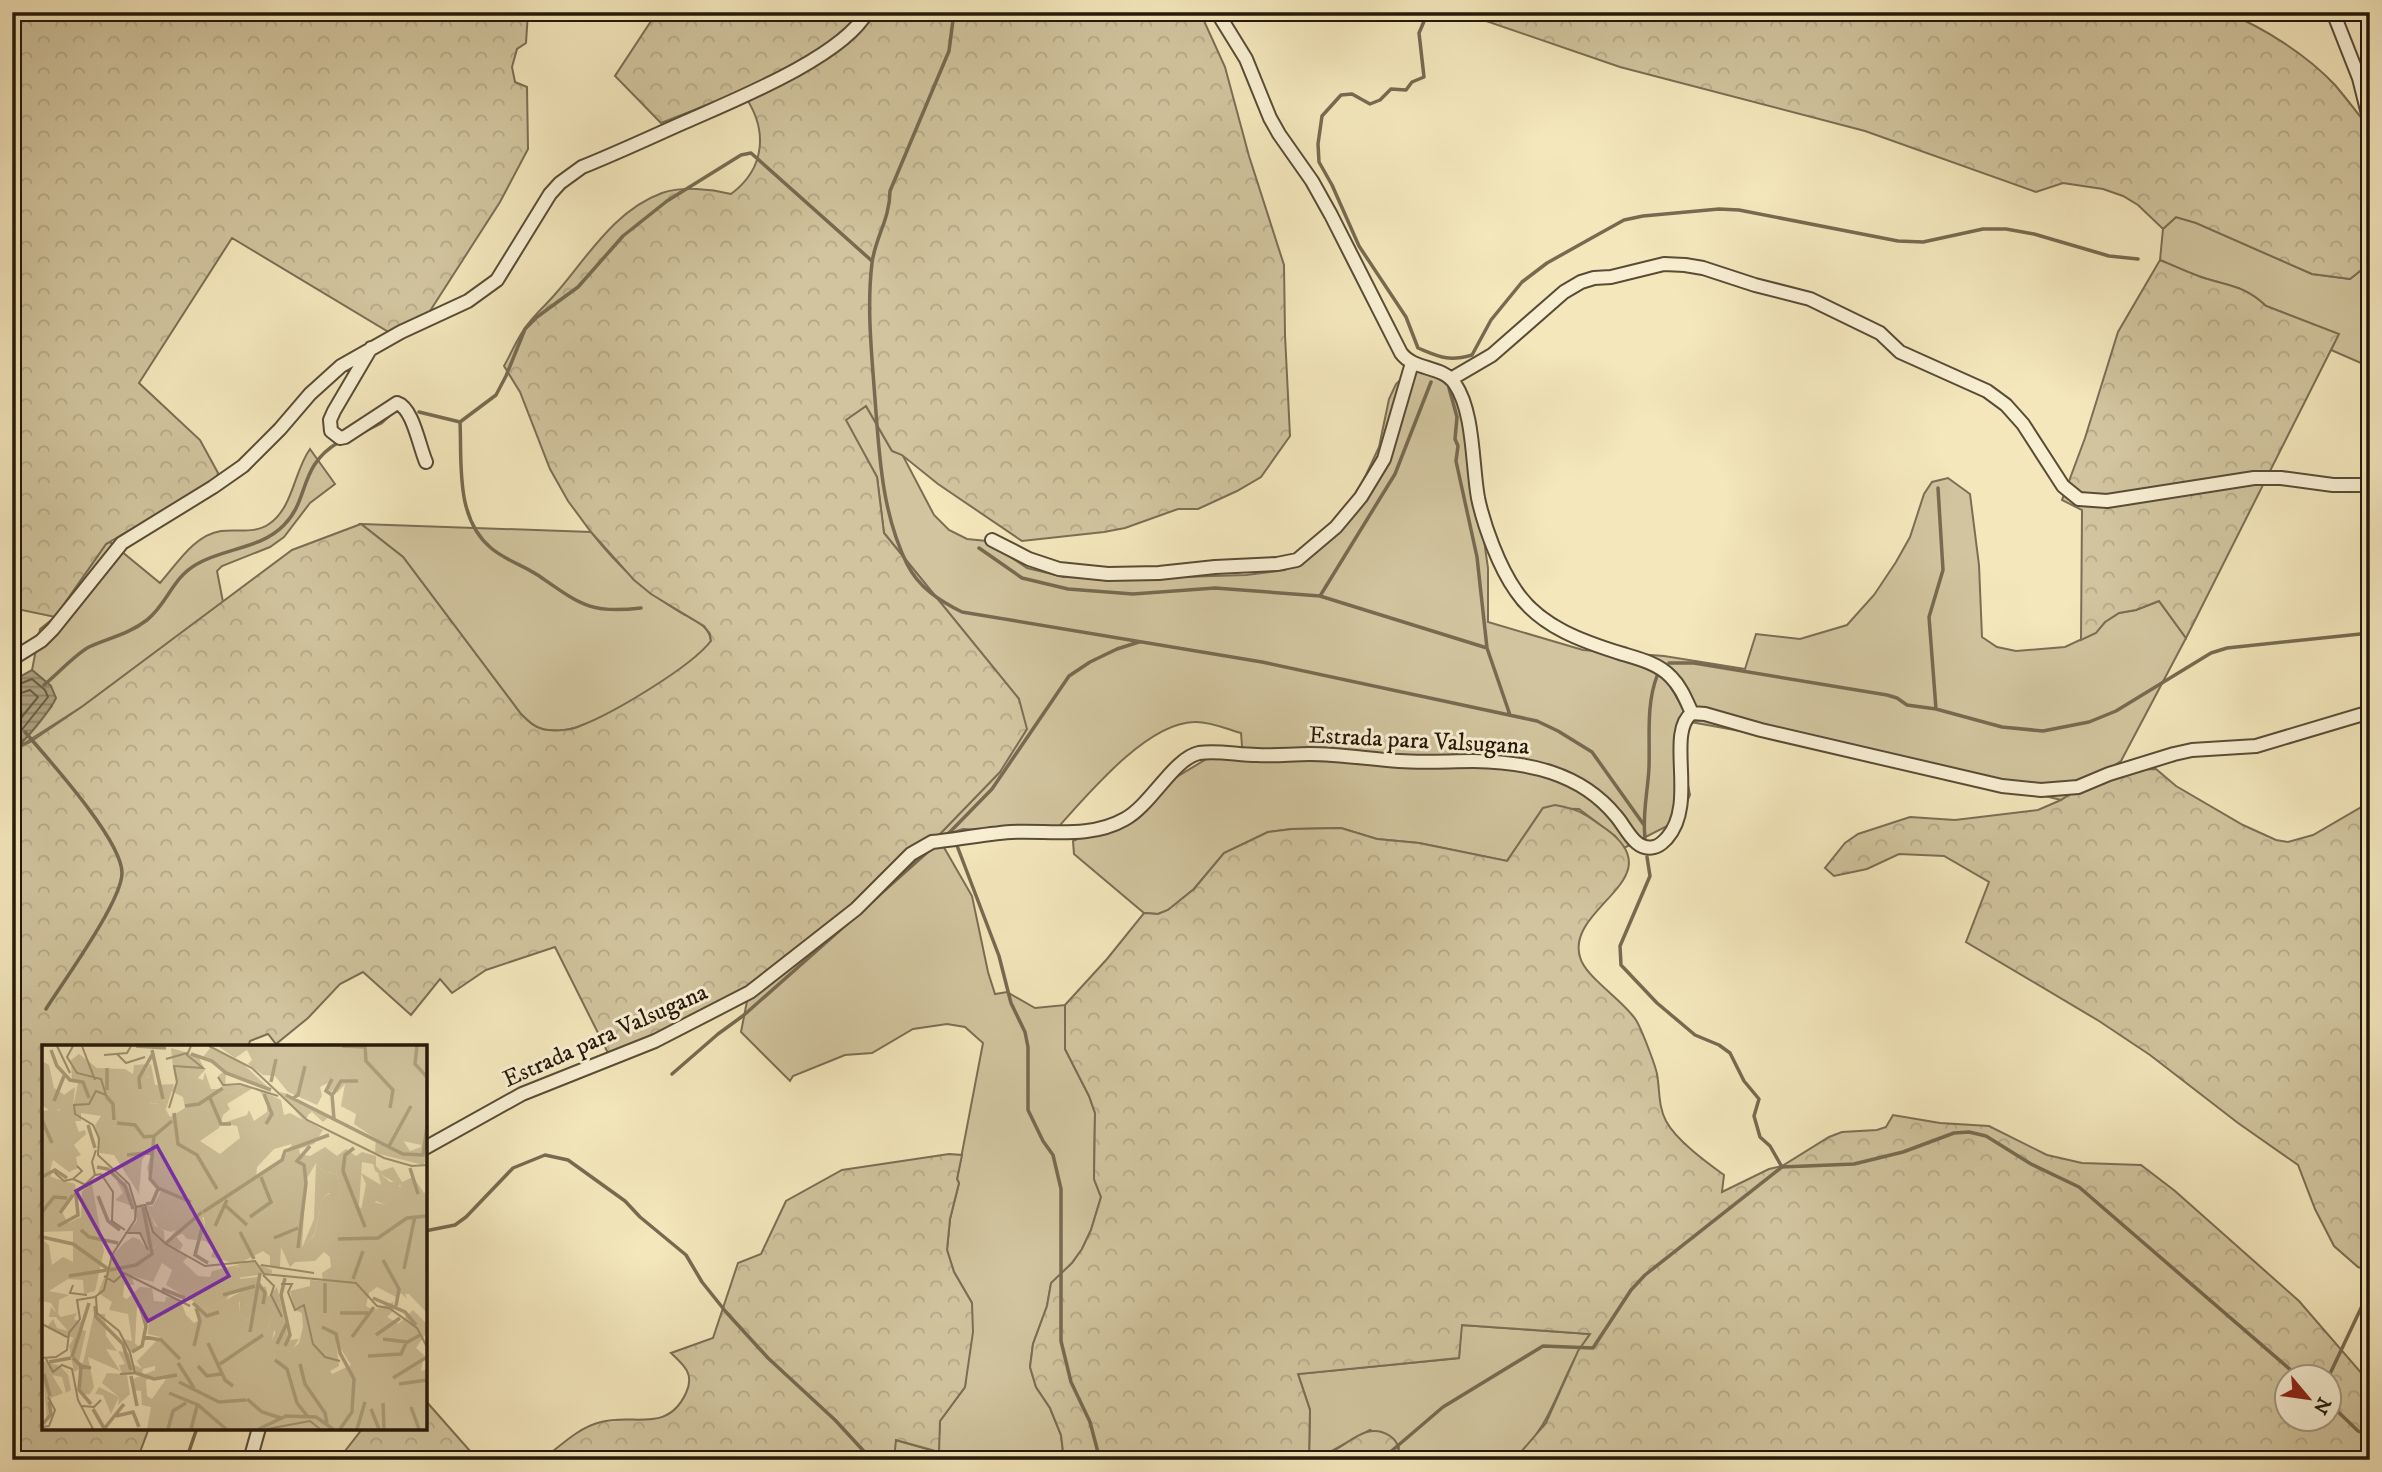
<svg xmlns="http://www.w3.org/2000/svg" width="2382" height="1472" viewBox="0 0 2382 1472" font-family="'IM FELL DW Pica',serif">
	<defs>
		<pattern id="forest-crowns" width="20" height="18" patternUnits="userSpaceOnUse" patternTransform="scale(1.75)"><rect width="20" height="18" fill="#d1c49e"/><path d="M2 6a3 3 0 1 1 6 0M12 15a3 3 0 1 1 6 0" fill="none" stroke="#b3a887"/></pattern>
		<pattern id="water-rules" width="6" height="5" patternUnits="userSpaceOnUse" patternTransform="scale(1.75)"><rect width="6" height="5" fill="#aea17f"/><path d="M0 2.5h6" fill="none" stroke="#8d8266"/></pattern>
	</defs>
	<rect width="100%" height="100%" fill="#f4e7bc"/>
	<filter id="stains"><feTurbulence type="fractalNoise" baseFrequency=".00286" numOctaves="4"/><feColorMatrix values="0 0 0 0 .2 0 0 0 0 .09 0 0 0 0 .02 0 0 0 .5 -.17"/></filter>
	<radialGradient id="worn" r=".72"><stop offset=".6" stop-color="#630" stop-opacity="0"/><stop offset="1" stop-color="#630" stop-opacity=".3"/></radialGradient>
	<!-- grass -->
	<path fill="#d1c49e" stroke="#7b6e54" stroke-width="2" d="M 2176,217 L 2197,223 L 2312,274 L 2350,279 L 2370,263 L 2370,367 L 2331,350 L 2338,334 L 2266,306 C 2244,285 2227,286 2201,277 C 2187,272 2174,266 2160,260 L 2163,229 Z
		M 1410,371 L 1428,372 L 1455,380 L 1471,449 L 1488,568 L 1488,622 L 1583,650 L 1664,656 L 1745,669 L 1756,634 L 1800,639 L 1847,625 L 1874,595 L 1896,562 L 1910,537 L 1924,494 L 1932,482 L 1948,478 L 1970,494 L 1979,565 L 1982,637 L 1997,647 L 2016,651 L 2065,647 L 2095,633 L 2105,622 L 2119,613 L 2136,610 L 2159,601 L 2186,638 L 2121,761 L 2061,800 L 2012,788 L 1869,762 L 1801,742 L 1685,721 L 1687,780 L 1690,795 L 1679,820 L 1624,848 L 1615,836 L 1579,809 L 1543,808 L 1507,861 L 1419,843 L 1377,839 L 1341,828 L 1292,829 L 1268,832 L 1224,853 L 1194,889 L 1168,910 L 1158,914 L 1144,913 L 1074,854 L 1073,841 L 1124,818 L 1165,784 L 1208,758 L 1243,759 L 1241,733 C 1227,729 1209,721 1194,722 C 1145,723 1084,799 1052,834 L 963,829 L 938,837 L 972,896 L 988,972 L 995,994 L 1007,992 L 1035,1008 L 1065,1005 L 1065,1049 L 1089,1096 L 1095,1113 L 1094,1179 L 1101,1197 L 1091,1230 L 1082,1249 L 1072,1263 L 1051,1284 L 1047,1306 L 1033,1344 L 1030,1367 L 1036,1387 L 1050,1408 L 1061,1435 L 1064,1460 L 894,1460 L 895,1440 L 938,1452 L 940,1421 L 965,1387 L 972,1303 L 954,1272 L 947,1250 L 950,1219 L 959,1183 L 957,1179 L 983,1043 L 965,1027 L 947,1024 L 913,1029 L 872,1053 L 845,1055 L 793,1076 L 790,1081 L 741,1032 L 748,996 L 937,837 L 1000,772 L 1019,699 L 884,533 L 877,477 L 845,420 L 866,406 L 892,451 L 902,454 L 934,515 L 949,530 L 967,539 L 987,541 L 1027,568 L 1064,577 L 1148,578 L 1246,575 L 1285,570 L 1303,559 L 1345,520 L 1379,447 L 1389,399 L 1396,384 Z
		M 310,449 L 335,484 L 310,503 L 284,537 L 270,547 L 222,566 L 217,571 L 223,602 L 83,706 L 20,746 L 29,732 L 52,706 L 51,686 L 32,670 L 40,629 L 55,617 L 106,544 L 110,542 L 160,583 C 177,564 194,535 221,531 C 237,529 255,534 269,524 C 293,508 294,471 310,449 Z
		M 361,524 L 591,532 C 618,567 647,594 685,615 C 697,622 709,626 711,641 C 690,668 613,714 580,726 C 572,730 557,731 548,730 C 536,729 529,722 521,714 L 403,557 Z
		M 1461,1325 L 1590,1334 C 1559,1376 1556,1422 1514,1460 L 1398,1460 L 1399,1445 L 1370,1430 L 1330,1452 L 1309,1457 L 1310,1410 L 1298,1374 L 1459,1358 Z"/>
	<!-- forest -->
	<path fill="url(#forest-crowns)" stroke="#7b6e54" stroke-width="2" fill-rule="evenodd" d="M 21,12 L 528,12 L 526,43 L 517,49 L 512,67 L 515,82 L 527,87 L 528,149 L 500,202 L 430,311 L 392,334 L 232,238 L 139,383 L 200,440 L 218,473 L 216,481 L 106,544 L 55,617 L 12,608 L 12,27 L 17,29 Z
		M 657,12 L 1200,12 L 1225,67 L 1249,156 L 1284,265 L 1285,335 L 1290,436 L 1261,477 L 1237,491 L 1198,509 L 1178,509 L 1125,528 L 1104,532 L 1022,541 L 938,484 L 902,455 L 892,451 L 866,406 L 846,420 L 877,477 L 884,533 L 1019,699 L 1027,729 L 1000,772 L 937,837 L 748,996 L 609,1055 L 555,947 L 486,970 L 452,993 L 440,979 L 411,1015 L 363,972 L 340,984 L 308,1018 L 276,1044 L 268,1034 L 250,1041 L 248,1047 L 44,1047 L 44,1428 L 149,1428 L 137,1460 L 12,1460 L 12,1100 L 20,1094 L 12,1084 L 12,750 L 30,742 L 83,706 L 292,550 L 361,524 L 403,557 L 521,714 C 529,722 536,729 548,730 C 557,731 572,730 580,726 C 612,714 691,667 711,641 L 710,634 L 704,626 L 651,594 L 634,580 L 591,532 L 568,501 L 550,469 L 520,392 L 504,366 C 512,352 518,336 528,324 C 537,312 548,303 557,292 C 588,256 615,210 662,193 C 682,186 711,189 731,194 C 766,168 768,129 744,95 L 715,102 L 661,123 L 615,76 Z
		M 1460,12 L 2225,12 C 2263,27 2307,55 2335,85 C 2346,98 2356,111 2366,124 L 2370,132 L 2370,263 L 2350,279 L 2312,274 L 2196,223 L 2176,217 L 2163,229 L 2138,205 L 2123,196 L 2103,189 L 2063,183 L 2036,192 L 1865,131 L 1620,67 Z
		M 2160,260 C 2174,266 2187,272 2201,277 C 2228,286 2244,285 2266,306 L 2339,334 L 2186,638 L 2159,601 L 2136,610 L 2119,613 L 2105,622 L 2096,633 L 2081,640 L 2082,510 L 2062,500 L 2085,438 L 2118,332 Z
		M 2156,769 L 2176,786 L 2243,825 L 2276,840 L 2288,842 L 2313,835 L 2370,802 L 2370,1271 L 2358,1267 L 2334,1246 L 2315,1209 L 2298,1165 L 2238,1123 L 2150,1055 L 2099,1021 L 1966,942 L 1989,882 L 1944,856 L 1899,854 L 1867,869 L 1834,876 L 1825,868 L 1845,843 L 1858,834 L 1910,817 L 1955,820 L 2038,810 L 2061,800 L 2106,771 Z
		M 1555,805 C 1582,810 1584,814 1606,829 C 1675,879 1565,907 1580,957 C 1585,977 1623,1000 1636,1020 C 1641,1028 1655,1064 1657,1074 C 1660,1090 1658,1106 1666,1121 C 1676,1140 1706,1162 1724,1175 L 1722,1192 L 1769,1169 L 1782,1166 L 1829,1137 L 1842,1132 L 1877,1130 L 1886,1127 L 1893,1115 L 1940,1123 L 1989,1126 L 2047,1155 L 2082,1163 L 2141,1165 L 2175,1191 L 2299,1301 L 2370,1383 L 2370,1460 L 1514,1460 L 1546,1423 L 1578,1351 L 1590,1334 L 1462,1325 L 1459,1358 L 1298,1374 L 1310,1410 L 1309,1457 C 1316,1456 1324,1455 1331,1452 C 1350,1443 1368,1421 1390,1436 C 1399,1442 1399,1449 1398,1460 L 1064,1460 L 1061,1435 L 1050,1408 L 1036,1387 L 1030,1367 L 1033,1344 L 1047,1306 L 1051,1283 L 1072,1263 L 1082,1249 L 1091,1230 L 1101,1197 L 1094,1179 L 1095,1113 L 1089,1096 L 1065,1049 L 1065,1005 L 1107,959 L 1144,913 L 1158,914 L 1168,910 L 1194,889 L 1224,853 L 1268,832 L 1292,829 L 1341,828 L 1377,839 L 1419,843 L 1507,861 L 1543,808 ZM 2288,1378 L 2330,1378 L 2330,1420 L 2288,1420 Z
		M 949,1154 L 962,1155 L 957,1179 L 959,1183 L 950,1219 L 947,1250 L 954,1272 L 972,1303 L 973,1332 L 965,1387 L 940,1421 L 939,1452 L 896,1440 L 894,1460 L 542,1460 C 560,1446 579,1427 601,1422 C 633,1413 667,1434 686,1393 C 695,1374 684,1365 671,1353 L 713,1338 L 738,1263 L 761,1254 L 786,1201 L 842,1170 Z
		M 425,1400 L 478,1460 L 338,1460 L 363,1428 L 425,1428 Z"/>
	<!-- water -->
	<path fill="url(#water-rules)" stroke="#776a50" stroke-width="2" d="M 32,670 L 51,686 L 56,698 C 51,709 23,745 12,750 L 12,681 Z"/>
	<g fill="none" stroke-linecap="round" stroke-linejoin="round">
		<!-- shore -->
		<path stroke="#6a5c44" stroke-width="2" d="M 12,687 L 32,679 L 45,690 L 48,697 L 12,742
			M 12,696 L 30,690 L 38,697 L 12,729"/>
		<!-- stream -->
		<path stroke="#776a50" stroke-width="3.5" d="M 954,12 L 949,51 L 890,191 C 890,219 875,238 872,263 C 867,304 871,346 874,386 C 879,447 880,509 907,564 C 919,588 940,601 962,612 L 1262,662 L 1537,721 L 1558,731 L 1592,752 L 1644,825
			M 1428,12 L 1419,33 L 1424,77 L 1412,82 L 1406,90 L 1391,89 L 1380,100 L 1370,104 L 1352,94 L 1341,95 L 1322,116 L 1318,144 L 1319,162 L 1332,185 L 1359,246 L 1406,317 L 1418,348 C 1440,357 1448,362 1472,355 L 1491,320 L 1522,282 L 1547,263 L 1597,235 L 1624,220 L 1643,216 L 1719,209 L 1739,210 L 1898,241 L 1923,242 L 1983,229 L 2006,229 L 2034,234 L 2109,256 L 2138,259
			M 2360,12 L 2370,44
			M 12,54 L 16,45 L 19,12
			M 1449,388 L 1457,417 L 1455,439 L 1458,446 L 1456,461 L 1477,557 L 1487,648 L 1510,715
			M 419,412 L 460,422
			M 460,422 L 496,395 L 506,376 L 525,329 L 537,317 L 578,287 L 623,236 L 667,201 L 741,155 L 751,153 L 872,261
			M 460,422 C 462,463 455,518 491,548 C 506,561 526,566 542,578 C 581,605 592,614 641,608
			M 363,432 L 381,423 L 391,414
			M 979,548 L 1022,578 L 1068,589 L 1133,594 L 1215,588 L 1320,596 L 1487,648
			M 1320,596 L 1395,474 L 1431,382
			M 1669,663 L 1694,663 L 1887,695 L 1897,698 L 1907,705 L 1936,709 L 2002,727 L 2043,731 L 2089,722 L 2116,711 L 2211,653 L 2227,648 L 2370,633
			M 44,685 C 59,673 73,656 89,647 C 109,638 129,634 147,620 C 168,603 172,578 197,564 C 224,548 261,549 284,525 C 310,499 298,466 339,442
			M 1936,709 L 1929,617 L 1943,570 L 1938,488
			M 25,732 C 48,759 122,840 122,873 C 122,901 63,982 46,1009
			M 947,835 L 992,789 L 1069,676 L 1090,662 L 1117,649 L 1139,642
			M 1645,838 C 1642,814 1648,791 1649,767 C 1650,737 1646,705 1657,676
			M 956,843 L 999,956 L 1011,1003 L 1025,1032 L 1028,1047 L 1028,1110 L 1043,1141 L 1053,1155 L 1061,1189 L 1061,1341 L 1071,1382 L 1090,1422 L 1100,1460
			M 1647,857 L 1650,876 L 1620,946 L 1621,965 L 1657,1003 L 1695,1035 L 1719,1045 L 1730,1053 L 1744,1081 L 1759,1099 L 1754,1116 L 1760,1137 L 1770,1146 L 1782,1167
			M 868,905 L 933,847
			M 672,1074 L 718,1034 L 744,1015 L 849,922
			M 425,1231 L 455,1225 L 466,1217 L 513,1168 L 545,1155 L 568,1160 L 625,1201 L 640,1217 L 686,1255 L 702,1282 L 726,1312 L 768,1358 L 835,1420 L 872,1460
			M 2328,1378 L 2370,1289
			M 2330,1404 L 2358,1431 L 2370,1436
			M 186,1460 L 197,1428
			M 1381,1460 L 1443,1407 L 1543,1346 L 1593,1348 L 1631,1290 L 1645,1275 L 1782,1167 L 1854,1164 L 1903,1152 L 1954,1133 L 1969,1132 L 1986,1136 L 2031,1164 L 2079,1187 L 2300,1378"/>
		<!-- street casing -->
		<g stroke="#594c36" stroke-width="16">
			<path id="street" d="M 1217,12 L 1246,59 L 1270,118 L 1279,134 L 1312,181 L 1331,215 L 1401,353 C 1414,371 1443,365 1455,384 C 1474,412 1472,464 1478,498 C 1484,526 1499,567 1516,591 C 1540,627 1584,642 1623,654 C 1640,659 1659,664 1671,677 C 1681,687 1686,700 1692,713
				M 2333,12 L 2359,78 L 2370,122
				M 371,348 L 334,411 L 330,420 L 331,431 L 340,438 L 345,437 L 397,403 C 413,408 419,446 426,462
				M 1451,379 L 1492,355 L 1564,292 L 1581,282 L 1594,278 L 1611,277 L 1664,264 L 1685,265 L 1703,268 L 1755,285 L 1810,299 L 1880,333 L 1900,352 L 1987,391 L 2006,405 L 2023,424 L 2063,486 L 2079,499 L 2107,501 L 2254,478 L 2281,478 L 2333,485 L 2370,485
				M 992,540 L 1029,559 L 1059,569 L 1108,574 L 1159,573 L 1215,567 L 1277,564 L 1297,560 L 1336,527 L 1361,497 L 1384,459 L 1412,363
				M 12,659 L 41,641 L 53,629 L 122,543 L 213,487 L 243,466 L 280,429 L 310,394 L 341,366 L 401,332 L 468,301 L 497,280 L 550,194 L 560,183 L 582,167 C 617,153 651,137 685,122 C 732,101 843,57 867,12
				M 425,1148 L 522,1094 L 655,1041 L 750,992 L 856,909 L 911,854 L 932,842 C 958,839 985,834 1011,832 C 1049,830 1090,839 1125,819 C 1151,805 1174,758 1199,753 C 1217,750 1238,755 1257,755 C 1274,756 1292,754 1310,754 C 1339,754 1369,759 1399,761 C 1424,763 1449,761 1473,761 C 1527,762 1580,772 1616,816 C 1626,827 1635,852 1654,847 C 1660,846 1663,842 1667,838 C 1698,804 1665,733 1692,713 L 1705,714 L 1761,730 L 2002,786 L 2041,790 L 2078,787 L 2109,774 L 2174,754 L 2192,750 L 2256,746 L 2370,712
				M 250,1460 L 259,1428"/>
		</g>
		<!-- street -->
		<use href="#street" stroke="#f8efd3" stroke-width="12"/>
	</g>
	<g text-anchor="middle" stroke-width="6" stroke-linejoin="round" paint-order="stroke">
		<!-- street labels -->
		<g font-size="24" fill="#251809" stroke="#f8efd3">
			<text transform="translate(1419 740) rotate(3)" y="8">Estrada para Valsugana</text>
			<text transform="translate(605 1035) rotate(-24)" y="8">Estrada para Valsugana</text>
		</g>
	</g>
	<!-- overview -->
	<g transform="translate(42 1045)">
		<rect width="385" height="385" fill="#f4e7bc"/>
		<path d="M 129,3 L 156,11 L 163,25 L 155,34 L 144,29 L 147,21 L 131,23 ZM 168,3 L 199,17 L 229,45 L 184,29 L 183,40 L 203,41 L 184,49 L 176,31 L 181,27 L 161,12 ZM 109,19 L 113,40 L 132,39 L 124,64 L 115,58 L 107,59 L 114,55 L 103,49 L 99,38 L 100,33 L 107,32 L 103,26 ZM 33,42 L 31,62 L 14,65 L 11,58 ZM 355,86 L 368,106 L 379,102 L 385,109 L 382,120 L 333,108 L 334,93 ZM 274,118 L 281,126 L 296,130 L 299,148 L 297,153 L 287,148 L 281,152 L 272,190 L 260,203 L 272,174 ZM 336,127 L 348,137 L 356,137 L 358,143 L 344,160 L 334,156 L 325,170 L 319,166 L 324,139 L 319,128 L 339,140 ZM 75,137 L 84,137 L 95,162 L 99,159 L 108,167 L 113,181 L 122,186 L 123,199 L 138,179 L 160,172 L 163,182 L 134,191 L 141,200 L 138,205 L 115,198 L 102,216 L 106,202 L 100,190 L 85,188 L 95,176 L 90,161 L 73,155 L 81,148 ZM 209,216 L 230,225 L 230,228 L 194,233 L 197,221 L 191,221 ZM 215,241 L 224,242 L 226,252 L 235,242 L 247,295 L 257,294 L 249,307 L 243,305 L 232,285 L 230,296 L 226,280 L 233,267 L 228,257 L 214,257 L 206,276 L 198,269 L 198,257 L 184,255 L 206,243 L 204,260 L 215,249 ZM 351,257 L 352,265 L 345,272 L 357,279 L 351,285 L 335,280 L 332,265 ZM 9,262 L 19,272 L 35,268 L 32,274 L 38,277 L 45,270 L 32,293 L 5,282 L 11,274 L 15,283 L 26,286 L 14,272 L 7,272 ZM 76,306 L 88,308 L 90,319 L 101,324 L 100,329 L 85,330 L 88,349 L 76,360 L 77,352 L 60,338 L 65,328 L 80,329 L 77,320 L 83,319 Z" fill="#d1c49e"/>
		<path d="M 176,1 L 385,1 L 385,109 L 379,108 L 379,100 L 352,94 L 354,86 L 334,94 L 312,79 L 314,69 L 299,61 L 303,39 L 295,48 L 292,44 L 286,49 L 286,38 L 278,42 L 280,51 L 275,60 L 246,47 L 233,31 L 221,30 L 206,19 L 210,15 L 205,5 L 193,13 ZM 37,9 L 55,23 L 83,24 L 91,29 L 92,20 L 108,19 L 103,26 L 107,31 L 99,35 L 103,49 L 113,51 L 114,55 L 107,59 L 120,58 L 128,72 L 143,63 L 141,52 L 129,46 L 134,38 L 131,23 L 148,21 L 144,29 L 161,35 L 163,27 L 169,44 L 183,44 L 184,49 L 203,41 L 211,43 L 185,59 L 188,64 L 181,70 L 177,83 L 158,96 L 178,109 L 198,93 L 195,81 L 181,78 L 205,70 L 207,65 L 212,76 L 225,67 L 225,56 L 216,44 L 239,55 L 242,70 L 248,68 L 261,75 L 237,47 L 243,48 L 287,72 L 281,77 L 270,67 L 266,70 L 264,75 L 281,85 L 272,99 L 257,104 L 258,109 L 268,111 L 283,102 L 295,111 L 304,104 L 314,111 L 320,107 L 334,111 L 334,121 L 339,126 L 351,122 L 360,137 L 371,132 L 382,148 L 385,146 L 385,268 L 367,249 L 363,249 L 365,254 L 359,248 L 356,253 L 335,242 L 327,248 L 324,261 L 338,268 L 335,279 L 350,285 L 371,265 L 385,279 L 385,287 L 374,303 L 382,310 L 379,326 L 385,324 L 385,384 L 105,384 L 109,362 L 100,360 L 99,346 L 91,345 L 89,335 L 113,325 L 113,321 L 100,324 L 95,316 L 118,292 L 106,289 L 107,275 L 95,262 L 93,298 L 97,302 L 89,307 L 82,294 L 90,296 L 86,269 L 67,265 L 70,257 L 56,248 L 71,210 L 82,198 L 91,192 L 98,195 L 105,204 L 103,217 L 115,198 L 124,199 L 146,211 L 141,217 L 156,231 L 168,232 L 170,226 L 191,221 L 198,222 L 198,234 L 216,232 L 216,249 L 208,258 L 201,260 L 205,244 L 188,249 L 184,255 L 197,255 L 198,269 L 206,276 L 214,257 L 228,257 L 233,267 L 226,280 L 230,295 L 236,282 L 247,307 L 257,298 L 261,282 L 260,268 L 253,265 L 248,246 L 268,241 L 268,235 L 281,236 L 280,228 L 289,222 L 288,212 L 282,207 L 273,216 L 253,217 L 248,222 L 239,202 L 238,222 L 228,221 L 228,211 L 221,206 L 196,219 L 169,212 L 172,203 L 163,196 L 145,194 L 140,188 L 163,182 L 162,172 L 129,187 L 116,183 L 104,161 L 111,161 L 119,146 L 110,139 L 105,123 L 111,101 L 100,115 L 97,149 L 72,110 L 58,108 L 53,80 L 59,71 L 39,68 L 39,76 L 33,76 L 37,87 L 43,85 L 44,89 L 32,100 L 39,110 L 34,112 L 36,123 L 27,127 L 11,115 L 8,126 L 9,132 L 33,139 L 34,148 L 19,165 L 26,178 L 39,172 L 40,146 L 50,139 L 62,206 L 53,246 L 42,249 L 41,235 L 26,234 L 7,246 L 27,250 L 17,255 L 16,270 L 9,258 L 0,256 L 0,194 L 7,200 L 10,220 L 21,212 L 31,217 L 31,186 L 0,187 L 0,66 L 7,65 L 0,60 L 0,16 L 7,20 L 12,43 L 24,51 L 11,58 L 16,66 L 28,58 L 31,62 L 36,38 L 30,37 L 29,15 ZM 250,99 L 239,118 L 214,133 L 215,122 L 232,104 ZM 320,117 L 331,119 L 333,126 L 359,141 L 344,160 L 326,156 L 325,170 L 317,161 ZM 274,118 L 281,126 L 296,130 L 299,148 L 297,153 L 289,148 L 281,152 L 272,191 L 260,202 L 264,135 ZM 120,218 L 130,225 L 124,240 L 154,258 L 157,275 L 152,278 L 144,270 L 138,254 L 124,252 L 123,257 L 112,256 L 110,243 L 98,242 L 85,254 L 81,252 L 82,240 L 92,240 L 90,231 L 111,237 ZM 294,296 L 309,320 L 290,329 L 288,326 L 297,321 ZM 114,332 L 124,334 L 110,354 L 105,351 L 104,335 ZM 52,269 L 63,269 L 64,291 L 75,306 L 64,304 L 78,326 L 46,312 L 52,342 L 48,349 L 39,350 L 39,323 L 32,327 L 27,301 L 37,284 L 44,286 L 37,317 L 41,318 ZM 0,316 L 18,321 L 26,330 L 29,345 L 24,348 L 20,332 L 10,330 L 21,348 L 9,353 L 9,373 L 5,376 ZM 57,342 L 77,352 L 69,369 L 61,350 L 53,349 Z" fill="#d1c49e" fill-rule="evenodd"/>
		<path fill="none" stroke="#aea17f" stroke-width="3.5" d="M 94,1 L 124,3M 300,1 L 323,2M 323,1 L 324,16 L 351,45 L 348,63M 375,1 L 373,19 L 385,32M 9,5 L 15,21 L 28,35 L 41,37 L 47,53M 110,5 L 121,54M 149,9 L 170,16 L 184,28 L 229,45M 65,23 L 65,45M 290,34 L 284,46 L 290,50 L 292,74M 229,37 L 234,14M 98,44 L 97,33 L 110,10M 222,49 L 230,69 L 224,79M 291,49 L 299,36 L 316,36M 244,50 L 361,109 L 381,110 L 385,81M 64,51 L 71,59 L 72,75M 168,53 L 179,79 L 189,79M 250,54 L 256,50 L 263,21M 12,56 L 22,31M 143,61 L 157,59 L 181,43M 132,68 L 136,99 L 155,110 L 175,144M 0,75 L 10,98M 75,78 L 93,80 L 102,92 L 112,91 L 130,76M 46,80 L 53,103M 112,91 L 108,134 L 116,143 L 149,157M 347,101 L 369,61M 312,103 L 303,110 L 301,126 L 323,182M 85,110 L 111,107M 55,122 L 66,124 L 83,141 L 91,164M 368,123 L 376,149M 0,132 L 13,125 L 25,133M 56,151 L 66,176 L 78,185M 104,159 L 110,158 L 116,144M 184,161 L 205,180M 0,167 L 12,152 L 25,153M 161,167 L 240,115 L 243,106 L 287,90M 18,168 L 31,150M 208,172 L 229,157 L 219,132M 16,181 L 36,170 L 34,150M 173,181 L 185,155M 160,183 L 153,210 L 166,218M 39,185 L 47,192 L 76,198M 198,187 L 212,214M 0,192 L 31,199 L 66,224M 232,193 L 256,183M 296,194 L 336,193 L 365,173 L 385,171M 124,198 L 160,167M 256,203 L 264,138 L 262,120 L 255,116 L 268,101M 341,215 L 357,244 L 354,261M 362,224 L 373,171M 68,225 L 94,220 L 110,209 L 101,162M 27,231 L 65,225M 311,234 L 321,206M 216,238 L 223,248 L 221,259M 120,244 L 143,253M 181,250 L 213,241M 331,253 L 363,267 L 374,280M 151,258 L 165,271 L 177,267M 53,261 L 54,272 L 81,299 L 89,325M 283,268 L 283,238M 298,268 L 326,268M 280,282 L 294,289 L 298,308 L 312,334 L 310,367 L 298,384M 208,287 L 218,228M 334,290 L 358,273M 102,292 L 119,295 L 138,314M 310,292 L 332,262M 341,294 L 365,297M 166,298 L 183,335 L 191,341M 235,299 L 245,278M 152,301 L 158,276 L 154,263M 243,301 L 248,290 L 239,250 L 243,233M 90,307 L 100,301 L 104,281 L 98,261M 326,311 L 359,309 L 364,298 L 378,290M 30,312 L 47,258M 31,313 L 39,321 L 49,323M 233,315 L 245,324 L 255,358 L 266,372M 7,317 L 29,313M 136,318 L 152,343M 178,319 L 221,290M 258,319 L 263,339 L 283,368 L 285,378M 156,321 L 165,331 L 179,329M 39,322 L 37,345 L 49,359M 94,328 L 112,334 L 135,330M 2,329 L 8,351M 89,331 L 95,361M 351,333 L 385,312M 137,337 L 177,357 L 204,355M 357,339 L 385,335M 127,348 L 156,360 L 184,384M 205,354 L 220,367 L 239,373M 341,358 L 342,384M 369,362 L 377,384M 51,364 L 62,383M 329,364 L 337,384M 74,371 L 91,367 L 97,382M 1,379 L 9,369 L 7,357M 62,384 L 82,359M 126,384 L 131,366 L 144,358M 149,384 L 155,361M 217,384 L 244,371 L 274,372 L 291,384M 315,384 L 323,357"/>
		<path fill="none" stroke="#a19474" stroke-width="2" d="M 15,1 L 28,28M 31,1 L 25,12 L 35,28 L 59,34 L 64,50 L 54,46 L 47,59 L 32,60 L 33,69 L 51,80 L 57,93 L 56,110 L 87,139 L 94,162 L 103,160 L 111,187 L 124,199 L 163,221 L 213,216 L 222,229 L 314,238 L 335,261 L 347,263 L 375,283 L 385,302M 40,1 L 53,35M 167,1 L 210,23 L 265,75 L 342,113 L 370,121 L 385,120M 75,9 L 84,18 L 103,12M 62,10 L 85,8 L 89,1M 124,14 L 145,8M 176,32 L 181,40 L 198,39 L 236,51M 127,63 L 135,37 L 132,21 L 161,23 L 145,10 L 149,1M 54,105 L 50,117 L 53,130 L 59,129 L 71,147 L 70,176 L 83,185M 35,121 L 40,126 L 31,134 L 44,140M 13,128 L 22,136 L 31,134M 32,150 L 53,130M 83,188 L 98,188 L 106,205M 219,220 L 272,228M 221,230 L 232,241 L 229,250 L 240,272M 62,231 L 72,237 L 82,228 L 148,261M 239,239 L 250,239 L 246,247 L 253,265 L 262,260 L 271,299 L 283,312 L 298,316M 31,240 L 28,248 L 45,250M 54,252 L 55,268 L 77,286 L 88,307 L 93,328 L 78,329M 0,279 L 27,293M 0,313 L 14,312 L 25,305 L 27,288 L 38,274 L 35,255 L 53,252 L 62,245 L 70,210 L 93,175 L 94,162M 4,314 L 11,327 L 20,320 L 30,324 L 36,355 L 51,384M 40,361 L 52,362 L 59,355M 0,382 L 7,381 L 13,365 L 6,352M 225,384 L 268,376 L 278,384"/>
		<path fill="#7b2cbf" fill-opacity="0.15" stroke="#7b2cbf" stroke-width="3.5" d="M 115,101 L 187,231 L 106,276 L 34,146 Z"/>
		<rect width="385" height="385" fill="none" stroke="#251809" stroke-width="3.5"/>
	</g>
	<!-- margin -->
	<rect width="2382" height="1472" fill="none" stroke="#f4e7bc" stroke-width="42"/>
	<rect x="14" y="14" width="2354" height="1444" fill="none" stroke="#251809" stroke-width="3.5"/>
	<rect x="21" y="21" width="2340" height="1430" fill="none" stroke="#251809" stroke-width="2"/>
	<!-- north arrow -->
	<g transform="translate(2308 1398) rotate(119)"><circle r="33" fill="#f8efd3" stroke="#a49982" stroke-width="2"/>
	<path d="M0-5L12 26L0 18L-12 26Z" fill="#8f2418"/>
	<text y="-10" font-size="19" font-weight="bold" text-anchor="middle" fill="#251809">N</text>
	</g>
	<rect width="100%" height="100%" filter="url(#stains)"/>
	<rect width="100%" height="100%" fill="url(#worn)"/>
</svg>
